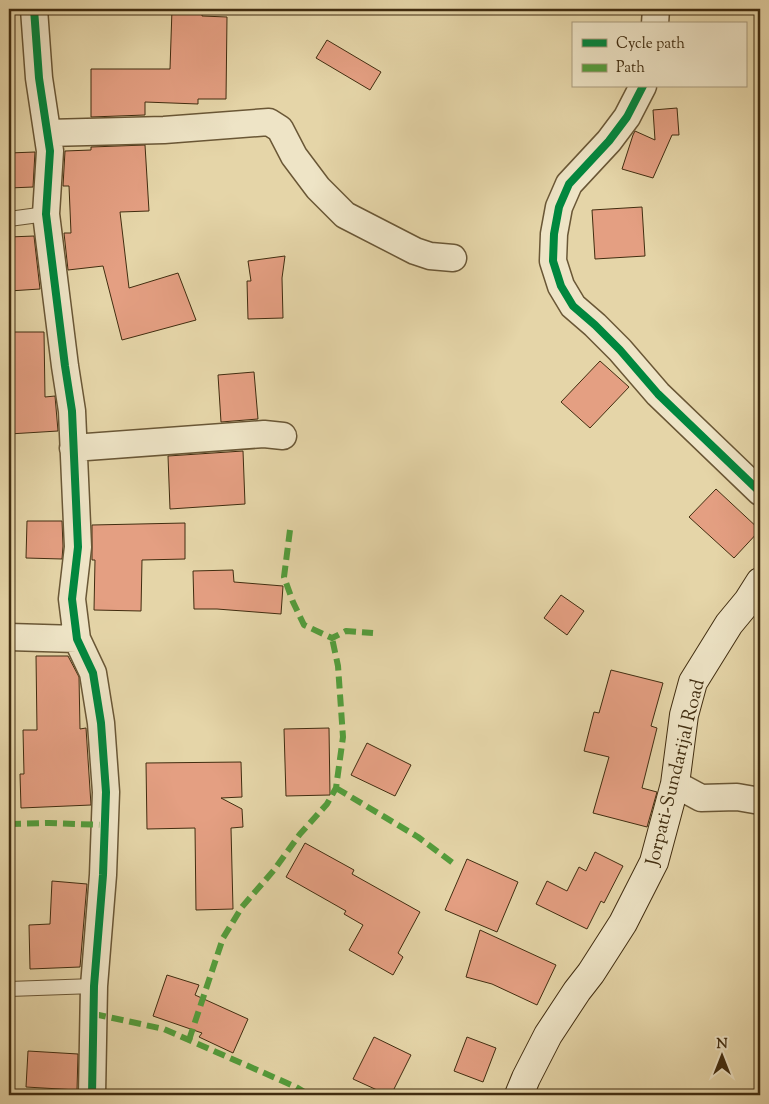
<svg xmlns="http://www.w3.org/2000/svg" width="769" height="1104" viewBox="0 0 769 1104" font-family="'Sorts Mill Goudy',serif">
	<rect width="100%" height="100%" fill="#e5d5a8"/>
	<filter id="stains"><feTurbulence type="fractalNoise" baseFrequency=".004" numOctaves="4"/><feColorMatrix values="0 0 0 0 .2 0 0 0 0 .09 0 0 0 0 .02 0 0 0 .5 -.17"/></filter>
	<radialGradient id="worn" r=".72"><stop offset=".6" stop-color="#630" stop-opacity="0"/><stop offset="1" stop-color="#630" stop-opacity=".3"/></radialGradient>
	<!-- building -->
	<path fill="#e49f82" stroke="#412d10" d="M 172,9 L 202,9 L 202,16 L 227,17 L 226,99 L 198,99 L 198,104 L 145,102 L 145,115 L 91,117 L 91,69 L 170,69 Z
		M 327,40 L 381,72 L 370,90 L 316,58 Z
		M 677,108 L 679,135 L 672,135 L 653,178 L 622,169 L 633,135 L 635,131 L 655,140 L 653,110 Z
		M 145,145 L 149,211 L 120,212 L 129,288 L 178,273 L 196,320 L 122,340 L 103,266 L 68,270 L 64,233 L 71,233 L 69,186 L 63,186 L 65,151 L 91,150 L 91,147 Z
		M 35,152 L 33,187 L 9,188 L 9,153 Z
		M 642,207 L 645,256 L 595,259 L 592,210 Z
		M 34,236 L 40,289 L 9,291 L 9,237 Z
		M 285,256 L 282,278 L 283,318 L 248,319 L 247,281 L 251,281 L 248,261 Z
		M 9,332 L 44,332 L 45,397 L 55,396 L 58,431 L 9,434 Z
		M 600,361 L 629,387 L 590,428 L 561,402 Z
		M 254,372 L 258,419 L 221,422 L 218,375 Z
		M 243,451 L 245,504 L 170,509 L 168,456 Z
		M 716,489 L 760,530 L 734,558 L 689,517 Z
		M 27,521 L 62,521 L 63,546 L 62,559 L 26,558 Z
		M 185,523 L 185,559 L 142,560 L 141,611 L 94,610 L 95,560 L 92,560 L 92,525 Z
		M 233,570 L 234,582 L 283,586 L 281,614 L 217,609 L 194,609 L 193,571 Z
		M 561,595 L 584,611 L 567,635 L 544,618 Z
		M 36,656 L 68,656 L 79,677 L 80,729 L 86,728 L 91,805 L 21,808 L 20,774 L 24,774 L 23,730 L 37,730 Z
		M 611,670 L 663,683 L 651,726 L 657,728 L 642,788 L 657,792 L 647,827 L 593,813 L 609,757 L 584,751 L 594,712 L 599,713 Z
		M 329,728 L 330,795 L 286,796 L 284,729 Z
		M 367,743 L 411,765 L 395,796 L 351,775 Z
		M 241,762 L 242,797 L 221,798 L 242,809 L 243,827 L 231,828 L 233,909 L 196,910 L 195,828 L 147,829 L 146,763 Z
		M 305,843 L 354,870 L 352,874 L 420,912 L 398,953 L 403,957 L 393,975 L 349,950 L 363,925 L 344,914 L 346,911 L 286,877 Z
		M 595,852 L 623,866 L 604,903 L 601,901 L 587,929 L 536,904 L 547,881 L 567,891 L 579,867 L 586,871 Z
		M 467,859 L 518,882 L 497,932 L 445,910 Z
		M 52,881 L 87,884 L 80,967 L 30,969 L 29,925 L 50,924 Z
		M 480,930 L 556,965 L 537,1005 L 492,984 L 466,977 Z
		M 167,975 L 199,985 L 195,995 L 248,1019 L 233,1053 L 199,1037 L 202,1033 L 153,1016 Z
		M 374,1037 L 411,1055 L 391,1095 L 388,1095 L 353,1079 Z
		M 467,1037 L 496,1048 L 483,1082 L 454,1071 Z
		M 28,1051 L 78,1054 L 77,1090 L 26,1087 Z"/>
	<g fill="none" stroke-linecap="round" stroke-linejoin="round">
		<!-- service casing -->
		<g stroke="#6a5736" stroke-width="16">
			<path id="service" d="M 9,219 L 46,214
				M 9,989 L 94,986"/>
		</g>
		<!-- minor casing -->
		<g stroke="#6a5736" stroke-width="29">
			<path id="minor" d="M 34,9 L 39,78 L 50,151 L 46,214 L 65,366 L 72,411 L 78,547 L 72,599 L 77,639 L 93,673 L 101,723 L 106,792 L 103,875 L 94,986 L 92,1095
				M 655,24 L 656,9
				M 643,86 L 627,117 L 609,141 L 569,184 L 559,207 L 554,234 L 553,261 L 561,286 L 573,306 L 595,325 L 620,350 L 658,394 L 760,492
				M 48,133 L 164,130 L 269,122 L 280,129 L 294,156 L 318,188 L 345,215 L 415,251 L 430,256 L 453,258
				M 73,448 L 264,434 L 283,436
				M 9,637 L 77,639
				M 675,784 L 701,798 L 737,797 L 760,801"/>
		</g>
		<!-- secondary casing -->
		<g stroke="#412d10" stroke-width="30">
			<path id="secondary" d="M 519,1095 L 526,1078 L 548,1035 L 577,991 L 591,973 L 623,923 L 654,862 L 675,784 L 684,715 L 693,682 L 729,624 L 748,601 L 760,582"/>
		</g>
		<!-- service -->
		<use href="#service" stroke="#eee4c6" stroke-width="14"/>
		<!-- minor -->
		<use href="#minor" stroke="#eee4c6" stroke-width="26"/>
		<!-- secondary -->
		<use href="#secondary" stroke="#eee4c6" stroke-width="28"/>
		<!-- quiet -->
		<path stroke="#539d3c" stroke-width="6" stroke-dasharray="12 6" stroke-linecap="butt" d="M 290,530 L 284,577 L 293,602 L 304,625 L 332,638 L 346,631 L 373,633
			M 336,788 L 418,837 L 453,863
			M 9,824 L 49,823 L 104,825
			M 94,1014 L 164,1029 L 296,1087 L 309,1095
			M 189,1040 L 223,938 L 242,907 L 274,870 L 300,834 L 327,804 L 336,788 L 343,737 L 338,666 L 332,638"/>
		<!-- cycleway casing -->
		<g stroke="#eee4c6" stroke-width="11">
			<path id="cycleway" d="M 34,9 L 39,78 L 50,151 L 46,214 L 65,366 L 72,411 L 78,547 L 72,599 L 77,639 L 93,673 L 101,723 L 106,792 L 103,875 L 94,986 L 92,1095
				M 643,86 L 627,117 L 609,141 L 569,184 L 559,207 L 554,234 L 553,261 L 561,286 L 573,306 L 595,325 L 620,350 L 658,394 L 760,492"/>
		</g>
		<!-- cycleway -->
		<use href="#cycleway" stroke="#00873e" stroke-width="8"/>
	</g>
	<g text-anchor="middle" stroke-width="4" stroke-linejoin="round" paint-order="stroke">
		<!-- street labels -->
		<g font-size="19" fill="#412d10" stroke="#eee4c6">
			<text transform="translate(674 772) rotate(-76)" y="7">Jorpati-Sundarijal Road</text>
		</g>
	</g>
	<!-- margin -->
	<rect width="769" height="1104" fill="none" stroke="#e5d5a8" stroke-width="30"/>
	<rect x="10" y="10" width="749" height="1084" fill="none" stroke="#412d10" stroke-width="2.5"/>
	<rect x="15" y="15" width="739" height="1074" fill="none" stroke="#412d10"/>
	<!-- legend -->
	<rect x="572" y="22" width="175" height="65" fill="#eee4c6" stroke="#a99b7d"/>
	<rect x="582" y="39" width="25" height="8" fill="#00873e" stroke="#a99b7d"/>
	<text x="616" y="48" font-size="15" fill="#412d10">Cycle path</text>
	<rect x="582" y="64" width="25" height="8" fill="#539d3c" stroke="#a99b7d"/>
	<text x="616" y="72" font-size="15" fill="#412d10">Path</text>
	<!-- north arrow -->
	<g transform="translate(722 1056)" stroke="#eee4c6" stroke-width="4" paint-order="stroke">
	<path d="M0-4L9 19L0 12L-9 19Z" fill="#412d10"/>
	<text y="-8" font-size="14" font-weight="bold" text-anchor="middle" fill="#412d10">N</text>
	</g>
	<rect width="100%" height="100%" filter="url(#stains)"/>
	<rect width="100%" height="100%" fill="url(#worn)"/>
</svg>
